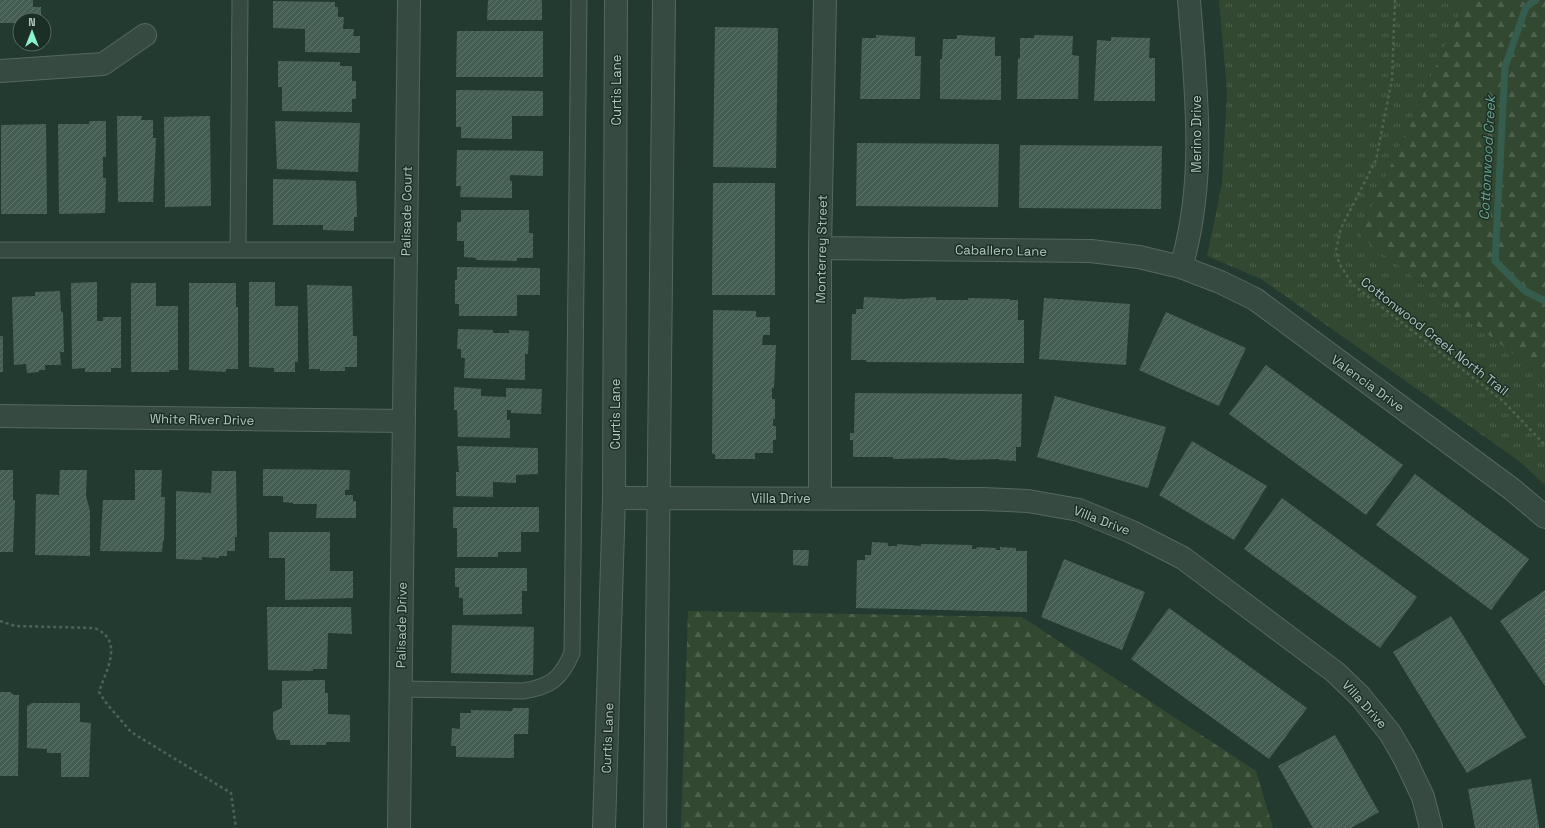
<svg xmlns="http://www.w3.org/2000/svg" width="1545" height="828" viewBox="0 0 1545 828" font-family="'Space Grotesk',sans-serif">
	<defs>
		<pattern id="grass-tufts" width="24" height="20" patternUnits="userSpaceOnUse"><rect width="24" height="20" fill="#334831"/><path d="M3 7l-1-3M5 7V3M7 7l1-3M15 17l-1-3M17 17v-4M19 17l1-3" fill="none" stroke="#4e614d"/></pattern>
		<pattern id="forest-firs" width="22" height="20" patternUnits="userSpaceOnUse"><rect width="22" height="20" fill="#334831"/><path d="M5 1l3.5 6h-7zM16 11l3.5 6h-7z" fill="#4e614d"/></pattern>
		<pattern id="building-hatch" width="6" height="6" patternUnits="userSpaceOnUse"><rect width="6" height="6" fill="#445e54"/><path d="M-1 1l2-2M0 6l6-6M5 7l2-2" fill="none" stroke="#5d746b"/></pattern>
	</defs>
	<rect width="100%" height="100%" fill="#233a30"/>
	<!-- grass -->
	<path fill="url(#grass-tufts)" d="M 1219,0 L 1466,0 L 1359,235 L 1529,366 L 1545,383 L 1545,485 L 1519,461 L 1261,279 L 1207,256 L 1222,184 L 1227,91 Z"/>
	<!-- forest -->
	<path fill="url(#forest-firs)" d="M 1466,0 L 1545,0 L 1545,383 L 1529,366 L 1359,235 Z
		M 688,611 L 1022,617 L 1256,771 L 1273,828 L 681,828 Z"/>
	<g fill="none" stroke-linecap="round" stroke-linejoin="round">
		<!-- stream -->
		<path stroke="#345d4d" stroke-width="7" d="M 1536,0 L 1526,7 L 1505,67 L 1495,261 L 1525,291 L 1545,301"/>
	</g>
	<!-- building -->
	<path fill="url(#building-hatch)" d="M 0,0 L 33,0 L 33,7 L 41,7 L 41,20 L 20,20 L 20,23 L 0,23 Z
		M 488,0 L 542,0 L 542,20 L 487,20 Z
		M 273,1 L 335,2 L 335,7 L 338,7 L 338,17 L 344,17 L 343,29 L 354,29 L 353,36 L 360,36 L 360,53 L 305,52 L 305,29 L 273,28 Z
		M 715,27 L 778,28 L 776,168 L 713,167 Z
		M 457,31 L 543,31 L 543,77 L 456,77 Z
		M 876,35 L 915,37 L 915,56 L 921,56 L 920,99 L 860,99 L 862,38 L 876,38 Z
		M 957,35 L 995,37 L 995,56 L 1001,56 L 1001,100 L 940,99 L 940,59 L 942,59 L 943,39 L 957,39 Z
		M 1034,35 L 1073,36 L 1072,55 L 1079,56 L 1078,99 L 1017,99 L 1018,58 L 1020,59 L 1020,38 L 1034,38 Z
		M 1111,37 L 1150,38 L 1149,58 L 1155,58 L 1155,101 L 1094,101 L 1097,40 L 1111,41 Z
		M 278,61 L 340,62 L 340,66 L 352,66 L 352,81 L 356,81 L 356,99 L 352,99 L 352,112 L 282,111 L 282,87 L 278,87 Z
		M 456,90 L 543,91 L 543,116 L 512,116 L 512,139 L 461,138 L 461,127 L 456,127 Z
		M 117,116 L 142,116 L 141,120 L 153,120 L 153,138 L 156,138 L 153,202 L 118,202 Z
		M 210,116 L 211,206 L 165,207 L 164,117 Z
		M 89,121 L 106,121 L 106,157 L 103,157 L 103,178 L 106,178 L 105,213 L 59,214 L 58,124 L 89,124 Z
		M 275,121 L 360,123 L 358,172 L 277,169 Z
		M 46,124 L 47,214 L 1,214 L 1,125 Z
		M 857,143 L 999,144 L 998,207 L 856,206 Z
		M 1020,145 L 1162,146 L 1161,209 L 1019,208 Z
		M 457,150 L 543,151 L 543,176 L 510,175 L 510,181 L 512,181 L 512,198 L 460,197 L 461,186 L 456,186 Z
		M 273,179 L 356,181 L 357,217 L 354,217 L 354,231 L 323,230 L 323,225 L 273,225 Z
		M 713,183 L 775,183 L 775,295 L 712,295 Z
		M 461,210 L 529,210 L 529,233 L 533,233 L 533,258 L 517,258 L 517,261 L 476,260 L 476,258 L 464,257 L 464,241 L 457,241 L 457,222 L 461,222 Z
		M 457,267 L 540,268 L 540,295 L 517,295 L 517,316 L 459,316 L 459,304 L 455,304 L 455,280 L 457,280 Z
		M 97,282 L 97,321 L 103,321 L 103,317 L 121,317 L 121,368 L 111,368 L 111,372 L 85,372 L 85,368 L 72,369 L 71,283 Z
		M 249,282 L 275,282 L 275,306 L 298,306 L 298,362 L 295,362 L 295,372 L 274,372 L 274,368 L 249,367 Z
		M 131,283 L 156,283 L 156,306 L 178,306 L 178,370 L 169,370 L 169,372 L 131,372 Z
		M 189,283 L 236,283 L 236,307 L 238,307 L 238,369 L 226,369 L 226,372 L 189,370 Z
		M 307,285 L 352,286 L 353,336 L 357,336 L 357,367 L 345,367 L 345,371 L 320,371 L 320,369 L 309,369 Z
		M 60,291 L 61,312 L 63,312 L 64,352 L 60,352 L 61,365 L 45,365 L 45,370 L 39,370 L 39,372 L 27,373 L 26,364 L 14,365 L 12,297 L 35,296 L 35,292 Z
		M 864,297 L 903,299 L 936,297 L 936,300 L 968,300 L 968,298 L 1010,299 L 1010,300 L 1018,300 L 1018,320 L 1024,320 L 1024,363 L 866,362 L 866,360 L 851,360 L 852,314 L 856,314 L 856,309 L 863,309 Z
		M 1044,298 L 1130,304 L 1126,365 L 1039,359 Z
		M 713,310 L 756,311 L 756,317 L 770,317 L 770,335 L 763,335 L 762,345 L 776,345 L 774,388 L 772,388 L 772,399 L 775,399 L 775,419 L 773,419 L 773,426 L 776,426 L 776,440 L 773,440 L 773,453 L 755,453 L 755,459 L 715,459 L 715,454 L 712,454 Z
		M 1166,312 L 1246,348 L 1219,406 L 1139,370 Z
		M 458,329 L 493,330 L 493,333 L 509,333 L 509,330 L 529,331 L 528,354 L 525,354 L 525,380 L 464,378 L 465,358 L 461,358 L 461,349 L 457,349 Z
		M 0,336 L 3,336 L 3,372 L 0,372 Z
		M 1266,365 L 1403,465 L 1366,515 L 1229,414 Z
		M 454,387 L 481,389 L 481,396 L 506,397 L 506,388 L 542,389 L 541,414 L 511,413 L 511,410 L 507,410 L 507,420 L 510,420 L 510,438 L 458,437 L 457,410 L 454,410 Z
		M 855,393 L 1022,394 L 1021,447 L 1016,447 L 1016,461 L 999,460 L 999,459 L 960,460 L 948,459 L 948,458 L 893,459 L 893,457 L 853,457 L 853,440 L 850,440 L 850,433 L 854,433 Z
		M 1055,396 L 1166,427 L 1148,488 L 1037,457 Z
		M 1192,441 L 1267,486 L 1234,540 L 1159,495 Z
		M 457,446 L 538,448 L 538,474 L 516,475 L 516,483 L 493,482 L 493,497 L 456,496 L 456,472 L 459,472 Z
		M 263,469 L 350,470 L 349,490 L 345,490 L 345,495 L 353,495 L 353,501 L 356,501 L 356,518 L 316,518 L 317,504 L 293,504 L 293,503 L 283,502 L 283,496 L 263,496 Z
		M 0,470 L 13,470 L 13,500 L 15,500 L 13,552 L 0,552 Z
		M 60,470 L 87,470 L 86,496 L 90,511 L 90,556 L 35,555 L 36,494 L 59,495 Z
		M 135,470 L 162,470 L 161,497 L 165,497 L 164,541 L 163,541 L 162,552 L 100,551 L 103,500 L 135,500 Z
		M 212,471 L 236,471 L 237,537 L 235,537 L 235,551 L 227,551 L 227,556 L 219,556 L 219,558 L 202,557 L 202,560 L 176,559 L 176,491 L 211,493 Z
		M 1415,474 L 1529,559 L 1491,610 L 1376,525 Z
		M 1282,498 L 1417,597 L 1380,648 L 1244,549 Z
		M 453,507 L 539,507 L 539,532 L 521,532 L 521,552 L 498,552 L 498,557 L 457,557 L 457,528 L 453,528 Z
		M 269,532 L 330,532 L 330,571 L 353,571 L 353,598 L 285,600 L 285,558 L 269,558 Z
		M 872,542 L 888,543 L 888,546 L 897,546 L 897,544 L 921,546 L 921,544 L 972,545 L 972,549 L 976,549 L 977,547 L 996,548 L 996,550 L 1000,550 L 1000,547 L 1016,548 L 1016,551 L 1027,551 L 1027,612 L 856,608 L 857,560 L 865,560 L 865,555 L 871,555 Z
		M 793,550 L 809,550 L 808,566 L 793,565 Z
		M 1064,559 L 1145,592 L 1122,650 L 1041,617 Z
		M 455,568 L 527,568 L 527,591 L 522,591 L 522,614 L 463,615 L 463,598 L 459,598 L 459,587 L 455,587 Z
		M 1545,590 L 1545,686 L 1500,621 Z
		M 267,607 L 351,607 L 352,634 L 328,633 L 327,669 L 313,669 L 313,671 L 268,670 Z
		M 1169,608 L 1307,708 L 1269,759 L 1131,659 Z
		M 1451,616 L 1526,737 L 1467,773 L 1393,652 Z
		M 452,625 L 534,627 L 533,675 L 451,673 Z
		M 309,680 L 325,680 L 325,693 L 328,693 L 328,714 L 350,715 L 350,742 L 326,742 L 326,745 L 290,745 L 290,740 L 277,740 L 273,730 L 273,712 L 282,708 L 282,681 Z
		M 0,692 L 10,692 L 14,695 L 19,695 L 18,776 L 0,776 Z
		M 32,703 L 80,703 L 80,722 L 91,723 L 89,777 L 61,777 L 61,753 L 47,753 L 47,749 L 27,748 L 27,706 Z
		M 513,708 L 529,708 L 528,734 L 514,734 L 514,758 L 456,757 L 456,746 L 451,746 L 452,728 L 460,729 L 460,713 L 471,713 L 471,710 L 512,711 Z
		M 1335,735 L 1379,812 L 1351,828 L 1313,828 L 1278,766 Z
		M 1531,779 L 1539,828 L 1475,828 L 1468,789 Z"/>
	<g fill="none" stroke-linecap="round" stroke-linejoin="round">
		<!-- service casing -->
		<g stroke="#556860" stroke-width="17">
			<path id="service" d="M 0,250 L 406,250
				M 238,250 L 240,0
				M 400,689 L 523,691 C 550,687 561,679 572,653 L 579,0"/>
		</g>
		<!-- minor casing -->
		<g stroke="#556860" stroke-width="24">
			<path id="minor" d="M 0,71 L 103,64 L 145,35
				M 820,248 L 1091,251 L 1139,257 L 1181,267 L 1220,282 L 1255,299 L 1513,490 L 1545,517
				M 1181,267 C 1207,180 1196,90 1189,0
				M 0,416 L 404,421
				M 614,498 L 983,499 L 1028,501 L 1079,510 L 1132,532 L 1183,558 L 1335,672 L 1360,696 L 1390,733 L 1405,759 L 1423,797 L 1431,828
				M 820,498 L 820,248 L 825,0
				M 399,828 L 409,0"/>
		</g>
		<!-- tertiary casing -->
		<g stroke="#556860" stroke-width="24">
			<path id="tertiary" d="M 604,828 L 614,498 L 616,0
				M 655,828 L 664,0"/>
		</g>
		<!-- path -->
		<path stroke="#4e6352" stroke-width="2.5" stroke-dasharray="3 3" stroke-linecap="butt" d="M 1395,0 L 1392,79 L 1376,160 L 1341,228 L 1336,250 L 1339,263 L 1352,284 L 1503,401 L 1545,445
			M 0,621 L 15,626 L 94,628 C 125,640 106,670 99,692 L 107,704 L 131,732 L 231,793 L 236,828"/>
		<!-- service -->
		<use href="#service" stroke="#364a42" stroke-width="15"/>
		<!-- minor -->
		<use href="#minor" stroke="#364a42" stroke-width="22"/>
		<!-- tertiary -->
		<use href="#tertiary" stroke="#364a42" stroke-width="22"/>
	</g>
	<g text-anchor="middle" stroke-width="3" stroke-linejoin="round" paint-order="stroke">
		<!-- street labels -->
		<g font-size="13" fill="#b2c6be" stroke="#1c2f27">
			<text transform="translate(616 90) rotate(-90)" y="5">Curtis Lane</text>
			<text transform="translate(1196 134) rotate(-90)" y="5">Merino Drive</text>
			<text transform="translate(406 211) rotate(-89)" y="5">Palisade Court</text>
			<text transform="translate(821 249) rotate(-89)" y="5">Monterrey Street</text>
			<text transform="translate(1001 250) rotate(1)" y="5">Caballero Lane</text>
			<text transform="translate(1435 336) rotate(38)" y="5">Cottonwood Creek North Trail</text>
			<text transform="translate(1368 383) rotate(36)" y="5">Valencia Drive</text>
			<text transform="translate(615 414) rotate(-90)" y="5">Curtis Lane</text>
			<text transform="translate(202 419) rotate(1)" y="5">White River Drive</text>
			<text x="781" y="503">Villa Drive</text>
			<text transform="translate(1102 520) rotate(21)" y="5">Villa Drive</text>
			<text transform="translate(401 625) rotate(-89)" y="5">Palisade Drive</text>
			<text transform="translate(1365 704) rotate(48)" y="5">Villa Drive</text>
			<text transform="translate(607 738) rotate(-88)" y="5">Curtis Lane</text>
		</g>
		<!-- water labels -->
		<g font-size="14" font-style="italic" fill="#6ca48d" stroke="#1c2f27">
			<text transform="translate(1487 158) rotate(-87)" y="5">Cottonwood Creek</text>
		</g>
	</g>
	<!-- north arrow -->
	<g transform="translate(32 32)"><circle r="19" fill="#1c2f27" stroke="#586b63"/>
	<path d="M0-3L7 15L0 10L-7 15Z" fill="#89f4cc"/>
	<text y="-6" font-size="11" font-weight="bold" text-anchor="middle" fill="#b2c6be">N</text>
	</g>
</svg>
